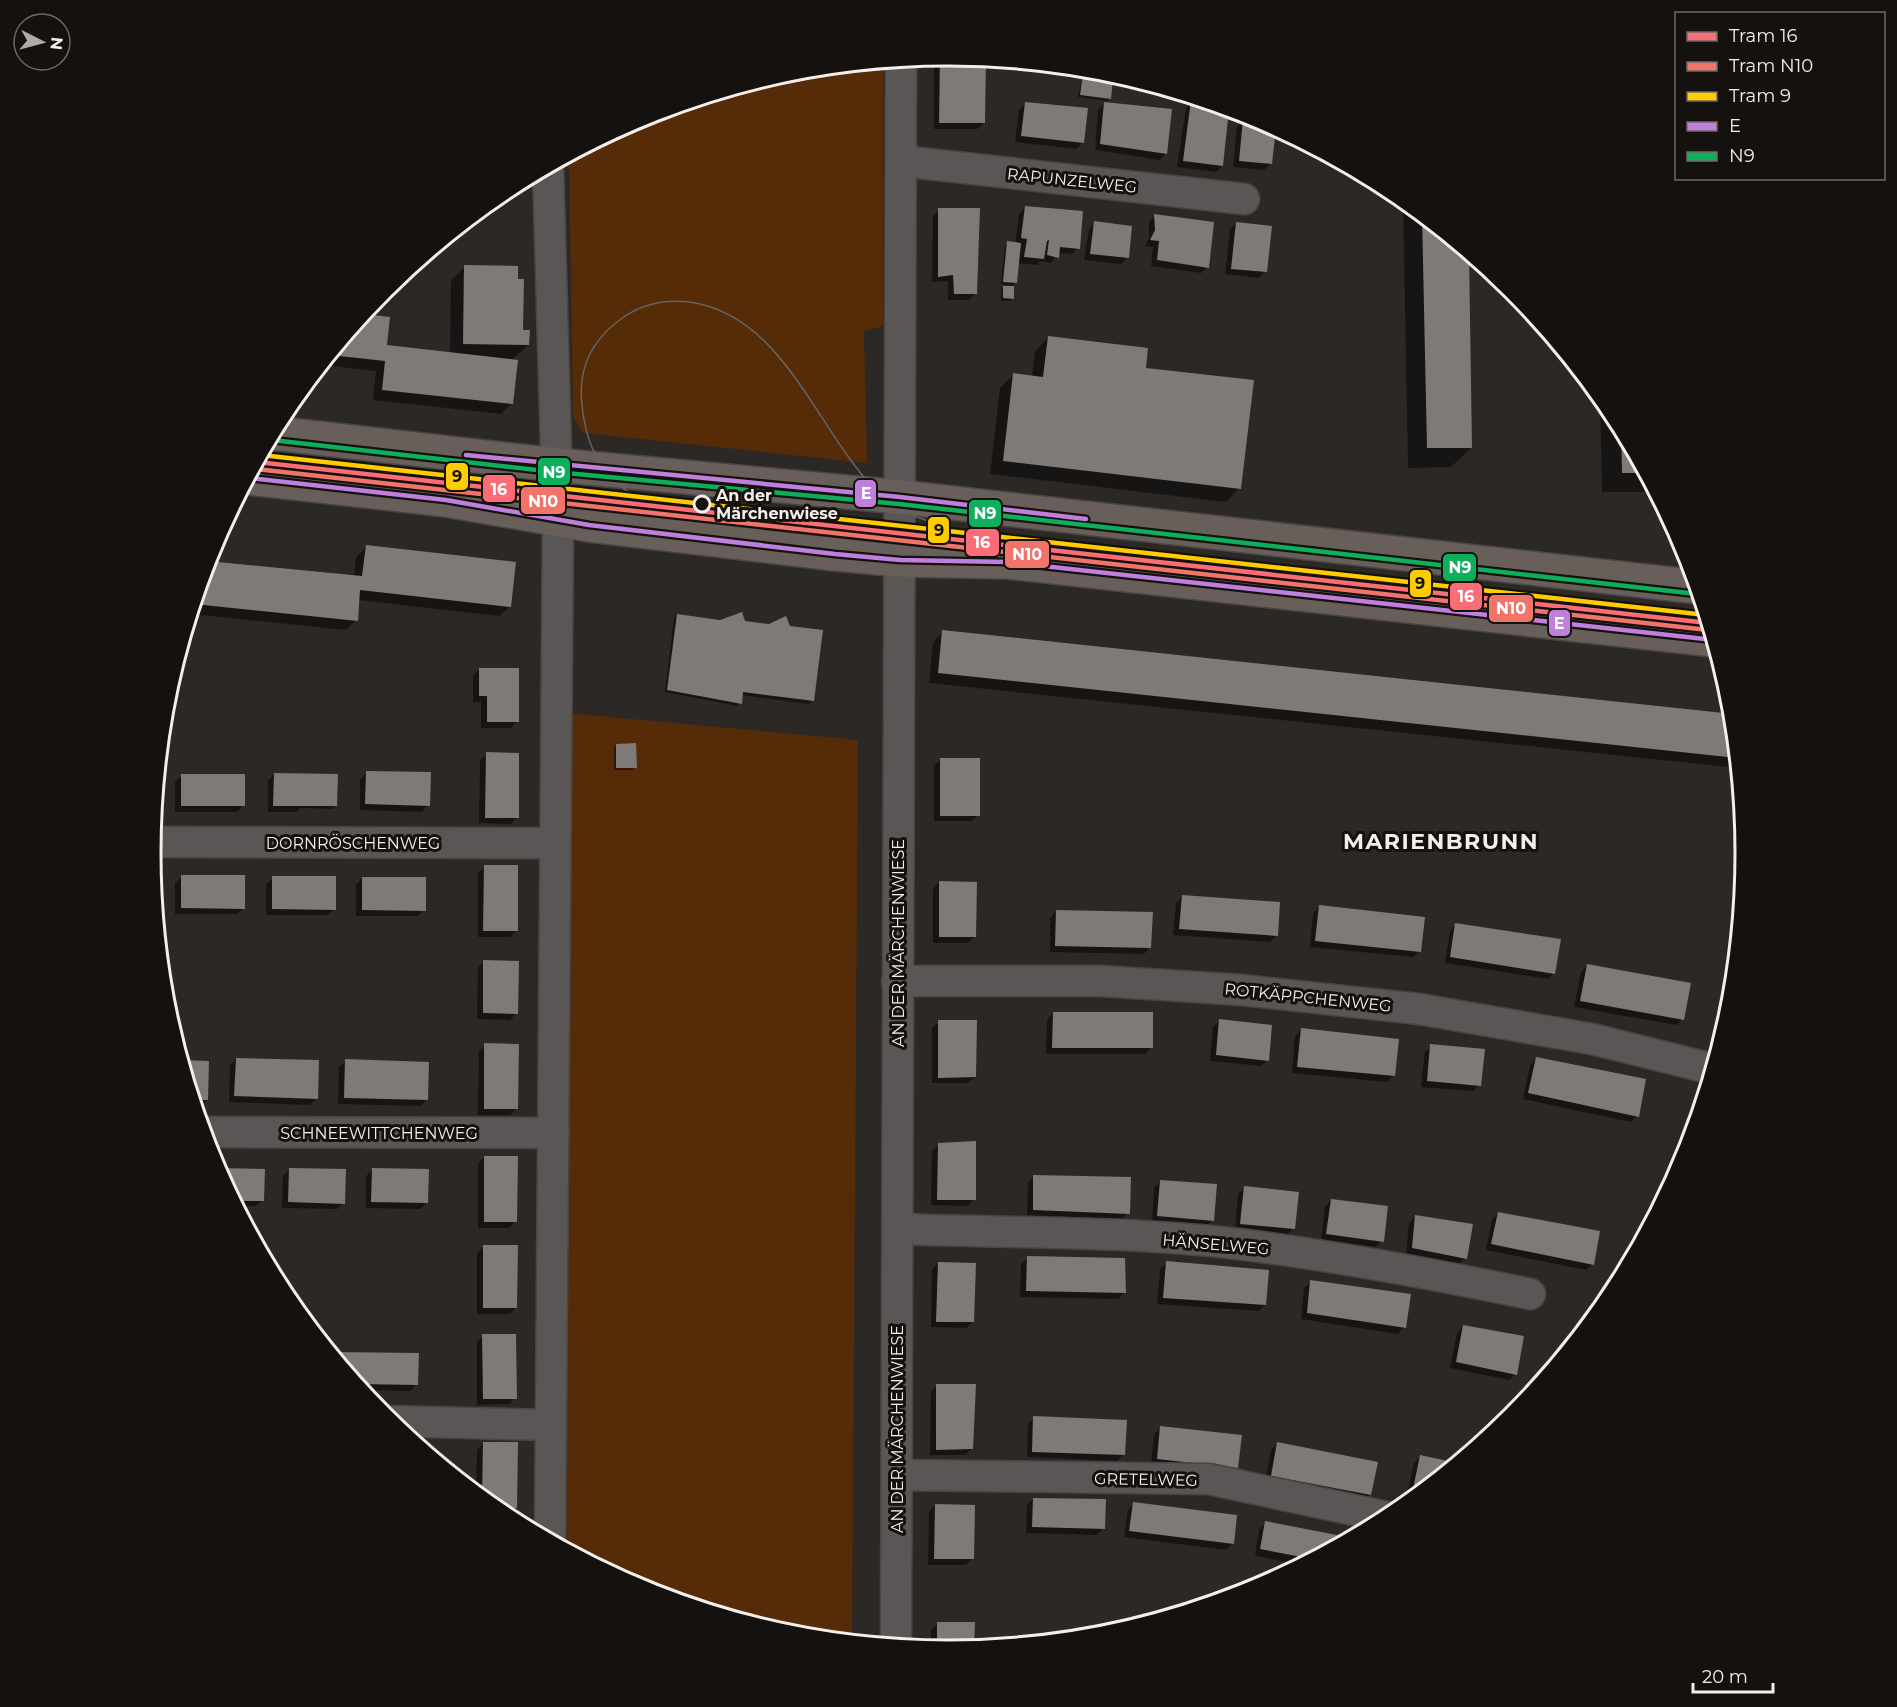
<svg xmlns="http://www.w3.org/2000/svg" width="1897" height="1707" viewBox="0 0 1897 1707" font-family="Montserrat,sans-serif">
	<rect width="100%" height="100%" fill="#2c2826"/>
	<!-- green -->
	<path fill="#562b08" d="M 883,62 L 883,326 L 864,331 L 867,463 L 583,433 L 573,417 L 569,156 L 643,116 L 793,71 Z
		M 567,713 L 858,740 L 852,1642 L 792,1636 L 643,1591 L 561,1547 Z"/>
	<!-- shadow -->
	<path fill="#0007" d="M 948,56 L 984,59 L 984,123 L 977,129 L 934,129 L 934,57 Z
		M 1083,76 L 1110,98 L 1107,101 L 1078,97 Z
		M 1192,102 L 1228,108 L 1222,166 L 1216,172 L 1177,167 L 1186,108 Z
		M 1105,103 L 1166,153 L 1160,160 L 1095,150 L 1098,110 Z
		M 1025,104 L 1083,142 L 1076,149 L 1015,142 L 1019,110 Z
		M 1243,121 L 1270,164 L 1264,170 L 1233,167 L 1237,127 Z
		M 1403,199 L 1467,252 L 1471,448 L 1451,467 L 1408,468 Z
		M 1025,207 L 1078,248 L 1072,254 L 1058,253 L 1051,263 L 1040,261 L 1037,265 L 1018,263 L 1015,283 L 1012,286 L 1001,284 L 1005,246 L 1008,243 L 1015,244 L 1019,214 Z
		M 939,210 L 975,294 L 969,300 L 948,300 L 948,281 L 932,282 L 933,216 Z
		M 1155,215 L 1208,267 L 1201,273 L 1151,266 L 1153,247 L 1145,246 L 1149,238 L 1149,222 Z
		M 1095,223 L 1128,257 L 1121,264 L 1084,260 L 1089,229 Z
		M 1236,223 L 1265,271 L 1259,278 L 1225,274 L 1230,230 Z
		M 465,267 L 522,331 L 528,345 L 512,360 L 511,404 L 501,414 L 373,400 L 376,371 L 322,365 L 362,316 L 388,319 L 385,347 L 450,354 L 451,280 Z
		M 1003,287 L 1013,299 L 1010,301 L 1001,301 L 1001,290 Z
		M 1048,338 L 1144,369 L 1239,488 L 1226,502 L 990,474 L 1000,388 L 1014,374 L 1032,377 L 1035,351 Z
		M 1600,396 L 1612,410 L 1652,486 L 1646,492 L 1602,492 Z
		M 366,547 L 510,606 L 500,616 L 358,600 L 356,620 L 346,630 L 191,614 L 207,562 L 354,577 L 356,557 Z
		M 677,615 L 744,622 L 812,701 L 809,704 L 742,695 L 738,706 L 665,692 L 674,618 Z
		M 943,632 L 1733,716 L 1738,768 L 929,683 L 933,642 Z
		M 479,669 L 517,721 L 511,728 L 481,728 L 481,702 L 473,702 L 473,676 Z
		M 616,745 L 635,767 L 632,770 L 614,770 L 614,748 Z
		M 487,754 L 517,817 L 511,824 L 479,823 L 480,760 Z
		M 940,760 L 978,815 L 972,821 L 934,821 L 934,766 Z
		M 367,772 L 428,805 L 422,812 L 360,810 L 360,779 Z
		M 274,774 L 336,806 L 333,809 L 300,808 L 297,812 L 268,812 L 268,781 Z
		M 182,776 L 243,806 L 237,812 L 175,812 L 175,782 Z
		M 485,867 L 517,930 L 510,937 L 478,937 L 478,873 Z
		M 182,877 L 244,908 L 237,914 L 175,914 L 175,883 Z
		M 273,878 L 335,909 L 328,915 L 266,915 L 266,884 Z
		M 362,878 L 424,910 L 418,916 L 356,916 L 356,885 Z
		M 939,882 L 975,936 L 968,943 L 933,943 L 933,889 Z
		M 1183,896 L 1277,935 L 1270,942 L 1173,935 L 1176,903 Z
		M 1319,907 L 1419,951 L 1413,957 L 1310,947 L 1313,913 Z
		M 1056,911 L 1150,947 L 1144,954 L 1050,952 L 1050,918 Z
		M 1456,924 L 1554,973 L 1548,979 L 1445,963 L 1450,931 Z
		M 484,961 L 516,1014 L 510,1020 L 477,1019 L 478,968 Z
		M 1587,965 L 1683,1019 L 1676,1025 L 1574,1007 L 1581,972 Z
		M 1053,1013 L 1151,1048 L 1145,1054 L 1046,1054 L 1047,1020 Z
		M 1219,1021 L 1268,1060 L 1261,1066 L 1210,1061 L 1213,1027 Z
		M 939,1022 L 975,1077 L 968,1083 L 932,1083 L 932,1028 Z
		M 1301,1030 L 1394,1075 L 1387,1082 L 1292,1073 L 1295,1036 Z
		M 485,1045 L 516,1109 L 510,1115 L 478,1115 L 479,1051 Z
		M 1431,1046 L 1479,1085 L 1473,1091 L 1421,1087 L 1425,1052 Z
		M 236,1059 L 317,1098 L 310,1105 L 229,1102 L 230,1065 Z
		M 1536,1059 L 1637,1116 L 1631,1122 L 1523,1099 L 1530,1065 Z
		M 346,1061 L 426,1100 L 420,1106 L 338,1104 L 339,1067 Z
		M 182,1062 L 207,1100 L 200,1106 L 195,1106 Z
		M 939,1144 L 974,1199 L 968,1206 L 931,1205 L 932,1151 Z
		M 484,1157 L 516,1221 L 509,1228 L 478,1228 L 478,1164 Z
		M 217,1170 L 263,1200 L 256,1206 L 237,1206 Z
		M 289,1170 L 343,1203 L 337,1209 L 282,1208 L 283,1176 Z
		M 373,1170 L 426,1203 L 420,1209 L 366,1208 L 366,1176 Z
		M 1034,1176 L 1128,1213 L 1122,1219 L 1027,1215 L 1028,1183 Z
		M 1160,1182 L 1213,1220 L 1206,1227 L 1152,1222 L 1154,1188 Z
		M 1244,1188 L 1293,1229 L 1287,1235 L 1235,1230 L 1238,1194 Z
		M 1331,1200 L 1382,1241 L 1376,1247 L 1321,1240 L 1325,1207 Z
		M 1498,1213 L 1593,1264 L 1586,1270 L 1486,1250 L 1492,1220 Z
		M 1415,1216 L 1465,1258 L 1459,1264 L 1406,1254 L 1409,1223 Z
		M 483,1247 L 516,1308 L 510,1314 L 477,1314 L 477,1253 Z
		M 1028,1258 L 1124,1293 L 1118,1299 L 1020,1297 L 1021,1264 Z
		M 938,1263 L 973,1322 L 966,1328 L 931,1327 L 932,1269 Z
		M 1166,1263 L 1265,1305 L 1259,1311 L 1157,1304 L 1160,1269 Z
		M 1311,1281 L 1404,1327 L 1398,1334 L 1301,1319 L 1304,1288 Z
		M 1463,1327 L 1515,1374 L 1509,1380 L 1450,1368 L 1457,1333 Z
		M 483,1336 L 515,1398 L 509,1404 L 477,1405 L 477,1342 Z
		M 332,1354 L 417,1384 L 410,1391 L 361,1390 Z
		M 937,1385 L 972,1449 L 965,1455 L 930,1455 L 931,1391 Z
		M 1034,1418 L 1123,1455 L 1117,1461 L 1027,1457 L 1028,1424 Z
		M 1161,1428 L 1236,1468 L 1230,1474 L 1151,1465 L 1154,1434 Z
		M 483,1444 L 516,1507 L 509,1514 L 501,1514 L 476,1493 L 477,1450 Z
		M 1277,1444 L 1370,1494 L 1364,1501 L 1265,1482 L 1271,1450 Z
		M 1420,1457 L 1456,1464 L 1416,1497 L 1407,1495 L 1414,1463 Z
		M 1033,1499 L 1103,1529 L 1097,1535 L 1026,1533 L 1027,1505 Z
		M 1134,1504 L 1233,1543 L 1226,1550 L 1124,1537 L 1128,1510 Z
		M 935,1505 L 972,1559 L 966,1565 L 928,1565 L 929,1512 Z
		M 1266,1523 L 1345,1538 L 1345,1542 L 1302,1565 L 1255,1556 L 1259,1529 Z
		M 938,1624 L 973,1624 L 973,1649 L 931,1650 L 931,1630 Z"/>
	<!-- building -->
	<path fill="#7e7a78" d="M 940,56 L 986,59 L 985,123 L 939,123 Z
		M 1083,75 L 1113,79 L 1111,99 L 1080,95 Z
		M 1191,100 L 1229,109 L 1223,166 L 1183,161 Z
		M 1025,102 L 1088,108 L 1084,143 L 1021,136 Z
		M 1104,102 L 1172,109 L 1167,154 L 1100,144 Z
		M 1243,119 L 1267,123 L 1276,128 L 1272,164 L 1239,161 Z
		M 1025,206 L 1083,211 L 1080,249 L 1060,247 L 1059,258 L 1047,255 L 1049,240 L 1047,241 L 1044,259 L 1024,257 L 1027,239 L 1021,238 Z
		M 938,208 L 980,208 L 977,294 L 954,294 L 953,275 L 938,277 Z
		M 1154,214 L 1214,222 L 1209,268 L 1157,260 L 1159,241 L 1150,240 L 1155,230 Z
		M 1422,215 L 1469,253 L 1472,448 L 1427,448 Z
		M 1094,221 L 1132,226 L 1129,258 L 1090,254 Z
		M 1236,222 L 1272,226 L 1267,272 L 1231,269 Z
		M 1007,241 L 1021,243 L 1017,283 L 1003,282 Z
		M 464,265 L 518,266 L 518,279 L 524,279 L 523,330 L 530,330 L 529,345 L 463,344 Z
		M 1003,286 L 1014,286 L 1014,299 L 1003,298 Z
		M 364,314 L 390,317 L 387,345 L 518,360 L 513,404 L 382,390 L 385,361 L 330,355 Z
		M 1048,336 L 1148,348 L 1146,368 L 1254,380 L 1241,489 L 1003,461 L 1013,373 L 1043,377 Z
		M 1621,426 L 1628,440 L 1646,473 L 1622,473 Z
		M 366,545 L 516,562 L 511,607 L 360,590 L 358,621 L 194,604 L 207,561 L 362,576 Z
		M 742,612 L 745,621 L 769,624 L 786,616 L 790,626 L 823,630 L 814,701 L 743,692 L 742,704 L 667,690 L 677,614 L 720,620 Z
		M 942,630 L 1733,714 L 1737,758 L 938,673 Z
		M 479,668 L 519,668 L 519,722 L 487,722 L 487,696 L 479,696 Z
		M 636,743 L 637,768 L 616,768 L 616,744 Z
		M 486,752 L 519,753 L 519,818 L 485,818 Z
		M 940,758 L 980,758 L 980,816 L 940,816 Z
		M 366,771 L 431,772 L 430,806 L 365,804 Z
		M 274,773 L 338,774 L 337,806 L 273,806 Z
		M 181,774 L 245,774 L 245,806 L 181,806 Z
		M 484,865 L 518,865 L 518,931 L 483,931 Z
		M 181,875 L 245,875 L 245,909 L 181,908 Z
		M 272,876 L 336,876 L 336,910 L 272,909 Z
		M 362,877 L 426,877 L 426,911 L 362,910 Z
		M 939,881 L 977,882 L 976,937 L 939,937 Z
		M 1182,895 L 1280,902 L 1278,936 L 1179,929 Z
		M 1319,905 L 1425,917 L 1421,952 L 1315,941 Z
		M 1056,910 L 1153,912 L 1151,948 L 1055,946 Z
		M 1455,923 L 1561,939 L 1555,974 L 1450,957 Z
		M 483,960 L 519,961 L 518,1014 L 483,1013 Z
		M 1587,964 L 1691,983 L 1684,1020 L 1580,1001 Z
		M 1053,1012 L 1153,1012 L 1153,1048 L 1052,1048 Z
		M 1219,1019 L 1272,1025 L 1269,1061 L 1216,1055 Z
		M 938,1020 L 977,1020 L 976,1077 L 938,1078 Z
		M 1301,1028 L 1399,1039 L 1395,1076 L 1297,1067 Z
		M 484,1043 L 519,1044 L 518,1109 L 484,1109 Z
		M 1430,1044 L 1485,1049 L 1481,1086 L 1427,1081 Z
		M 1536,1057 L 1646,1079 L 1639,1117 L 1528,1093 Z
		M 236,1058 L 319,1060 L 318,1099 L 234,1096 Z
		M 345,1059 L 429,1062 L 428,1100 L 344,1098 Z
		M 181,1060 L 209,1061 L 208,1100 L 193,1100 Z
		M 976,1141 L 976,1200 L 937,1200 L 938,1143 Z
		M 484,1156 L 518,1156 L 517,1222 L 484,1222 Z
		M 216,1168 L 265,1169 L 264,1201 L 234,1201 Z
		M 289,1168 L 346,1169 L 345,1204 L 288,1202 Z
		M 372,1168 L 429,1169 L 428,1203 L 371,1202 Z
		M 1033,1175 L 1131,1177 L 1130,1214 L 1033,1210 Z
		M 1160,1180 L 1217,1184 L 1214,1221 L 1157,1216 Z
		M 1244,1186 L 1299,1192 L 1295,1229 L 1240,1224 Z
		M 1331,1199 L 1388,1206 L 1384,1242 L 1326,1234 Z
		M 1498,1212 L 1600,1231 L 1594,1265 L 1491,1244 Z
		M 1415,1215 L 1473,1224 L 1467,1259 L 1412,1248 Z
		M 483,1245 L 518,1245 L 517,1308 L 483,1308 Z
		M 1027,1256 L 1125,1258 L 1126,1293 L 1026,1291 Z
		M 1166,1261 L 1269,1270 L 1266,1305 L 1163,1298 Z
		M 938,1262 L 976,1263 L 974,1322 L 936,1322 Z
		M 1310,1280 L 1411,1294 L 1406,1328 L 1307,1313 Z
		M 1463,1325 L 1524,1336 L 1517,1375 L 1456,1362 Z
		M 482,1334 L 516,1334 L 517,1399 L 483,1399 Z
		M 330,1352 L 419,1353 L 418,1385 L 357,1384 Z
		M 936,1384 L 976,1384 L 973,1449 L 936,1450 Z
		M 1033,1416 L 1127,1420 L 1125,1455 L 1032,1452 Z
		M 1160,1426 L 1242,1435 L 1238,1468 L 1157,1459 Z
		M 483,1442 L 518,1442 L 517,1508 L 494,1508 L 482,1498 Z
		M 1277,1442 L 1378,1462 L 1371,1495 L 1271,1476 Z
		M 1420,1455 L 1448,1461 L 1458,1463 L 1423,1491 L 1413,1489 Z
		M 1033,1498 L 1106,1499 L 1105,1529 L 1032,1527 Z
		M 1133,1502 L 1237,1515 L 1234,1544 L 1129,1531 Z
		M 935,1504 L 975,1505 L 974,1559 L 934,1559 Z
		M 1265,1521 L 1347,1537 L 1346,1541 L 1312,1559 L 1260,1549 Z
		M 937,1622 L 975,1622 L 974,1649 L 937,1650 Z"/>
	<g fill="none" stroke-linecap="round" stroke-linejoin="round">
		<!-- minor casing -->
		<g stroke="#494544" stroke-width="33">
			<path id="minor" d="M 901,161 L 1244,199
				M 548,167 L 558,518 L 550,1541
				M 152,842 L 555,843
				M 897,981 L 1101,981 L 1242,990 L 1419,1009 L 1592,1039 L 1713,1069
				M 203,1132 L 554,1133
				M 898,1229 C 1011,1233 1126,1231 1238,1244 C 1337,1256 1433,1274 1530,1294
				M 388,1421 L 551,1425
				M 897,1475 L 1209,1479 L 1391,1518
				M 896,1646 L 901,60"/>
		</g>
		<!-- major casing -->
		<g stroke="#494544" stroke-width="36">
			<path id="major" d="M 273,433 L 556,465 L 900,497 L 1698,587
				M 249,478 L 446,500 L 589,525 L 835,554 L 900,560 L 1007,562 L 1714,640"/>
		</g>
		<!-- minor -->
		<use href="#minor" stroke="#595655" stroke-width="30"/>
		<!-- major -->
		<use href="#major" stroke="#685f5a" stroke-width="33"/>
		<!-- tram -->
		<path stroke="#676462" stroke-width="1.5" d="M 653,507 C 608,484 587,456 582,405 C 578,371 590,343 617,322 C 638,305 662,299 689,302 C 788,315 819,441 885,499 C 902,515 929,521 951,528"/>
		<!-- bus-1 casing -->
		<g stroke="#15110f" stroke-width="9">
			<path id="bus-1" d="M 466,455 L 900,497 L 1086,519
				M 249,478 L 446,500 L 589,525 L 835,554 L 900,560 L 1007,562 L 1714,640"/>
		</g>
		<!-- bus-2 casing -->
		<g stroke="#15110f" stroke-width="9">
			<path id="bus-2" d="M 272,440 L 555,472 L 899,504 L 1697,594"/>
		</g>
		<!-- bus-1 -->
		<use href="#bus-1" stroke="#c07fdc" stroke-width="4.5"/>
		<!-- bus-2 -->
		<use href="#bus-2" stroke="#0daf5c" stroke-width="4.5"/>
		<!-- tram-1 casing -->
		<g stroke="#15110f" stroke-width="9">
			<path id="tram-1" d="M 257,462 L 1708,623"/>
		</g>
		<!-- tram-2 casing -->
		<g stroke="#15110f" stroke-width="9">
			<path id="tram-2" d="M 256,469 L 1708,630"/>
		</g>
		<!-- tram-3 casing -->
		<g stroke="#15110f" stroke-width="9">
			<path id="tram-3" d="M 261,455 L 1706,615"/>
		</g>
		<!-- tram-1 -->
		<use href="#tram-1" stroke="#fb6d76" stroke-width="4.5"/>
		<!-- tram-2 -->
		<use href="#tram-2" stroke="#f1746a" stroke-width="4.5"/>
		<!-- tram-3 -->
		<use href="#tram-3" stroke="#fc0" stroke-width="4.5"/>
	</g>
	<!-- markers -->
	<circle fill="#15110f" stroke="#f5efec" stroke-width="3" cx="702" cy="504" r="8"/>
	<g text-anchor="middle" stroke-width="6" stroke-linejoin="round" paint-order="stroke">
		<!-- street labels -->
		<g font-size="16" fill="#f5efec" stroke="#15110f">
			<text transform="translate(1072 180) rotate(6)" y="6">RAPUNZELWEG</text>
			<text x="353" y="849">DORNRÖSCHENWEG</text>
			<text transform="translate(898 943) rotate(-90)" y="6">AN DER MÄRCHENWIESE</text>
			<text transform="translate(1308 997) rotate(6)" y="6">ROTKÄPPCHENWEG</text>
			<text x="379" y="1139">SCHNEEWITTCHENWEG</text>
			<text transform="translate(1216 1244) rotate(5)" y="6">HÄNSELWEG</text>
			<text transform="translate(897 1429) rotate(-90)" y="6">AN DER MÄRCHENWIESE</text>
			<text transform="translate(1146 1479) rotate(1)" y="6">GRETELWEG</text>
		</g>
		<!-- stop labels -->
		<g font-size="16" font-weight="bold" fill="#f5efec" stroke="#15110f" text-anchor="start">
			<text x="716" y="501">An der<tspan x="716" dy="18">Märchenwiese</tspan></text>
		</g>
		<!-- district labels -->
		<g font-size="22" font-weight="bold" letter-spacing="1.5" fill="#f5efec" stroke="#15110f">
			<text x="1441" y="849">MARIENBRUNN</text>
		</g>
	</g>
	<!-- crop -->
	<path d="M0 0H1897V1707H0ZM161 853a787 787 0 1 1 1574 0a787 787 0 1 1-1574 0Z" fill="#15110f" fill-rule="evenodd"/>
	<path fill="none" stroke="#f5efec" stroke-width="3" d="M161 853a787 787 0 1 1 1574 0a787 787 0 1 1-1574 0Z"/>
	<g stroke="#15110f" stroke-width="2">
		<rect x="537" y="457" width="34" height="29" rx="6" fill="#0daf5c"/>
		<rect x="445" y="462" width="24" height="29" rx="6" fill="#fc0"/>
		<rect x="482" y="474" width="34" height="29" rx="6" fill="#fb6d76"/>
		<rect x="854" y="479" width="23" height="29" rx="6" fill="#c07fdc"/>
		<rect x="520" y="486" width="46" height="29" rx="6" fill="#f1746a"/>
		<rect x="968" y="499" width="34" height="29" rx="6" fill="#0daf5c"/>
		<rect x="927" y="516" width="23" height="28" rx="6" fill="#fc0"/>
		<rect x="965" y="528" width="35" height="29" rx="6" fill="#fb6d76"/>
		<rect x="1004" y="540" width="46" height="29" rx="6" fill="#f1746a"/>
		<rect x="1442" y="553" width="35" height="29" rx="6" fill="#0daf5c"/>
		<rect x="1409" y="569" width="23" height="29" rx="6" fill="#fc0"/>
		<rect x="1449" y="582" width="34" height="29" rx="6" fill="#fb6d76"/>
		<rect x="1488" y="594" width="46" height="29" rx="6" fill="#f1746a"/>
		<rect x="1548" y="609" width="23" height="28" rx="6" fill="#c07fdc"/>
	</g>
	<g font-size="16" text-anchor="middle" font-weight="bold" fill="#fff">
		<text x="554" y="478">N9</text>
		<text x="499" y="495">16</text>
		<text x="866" y="499">E</text>
		<text x="543" y="507">N10</text>
		<text x="985" y="519">N9</text>
		<text x="982" y="548">16</text>
		<text x="1027" y="560">N10</text>
		<text x="1460" y="573">N9</text>
		<text x="1466" y="602">16</text>
		<text x="1511" y="614">N10</text>
		<text x="1559" y="629">E</text>
	</g>
	<g font-size="16" text-anchor="middle" font-weight="bold" fill="#111">
		<text x="457" y="482">9</text>
		<text x="939" y="536">9</text>
		<text x="1420" y="589">9</text>
	</g>
	<!-- legend -->
	<rect x="1675" y="12" width="210" height="168" fill="#15110f" stroke="#6f6a67" stroke-width="1.5"/>
	<rect x="1687" y="32" width="30" height="9" fill="#fb6d76" stroke="#6f6a67" stroke-width="1.5"/>
	<text x="1729" y="42" font-size="18" fill="#f5efec">Tram 16</text>
	<rect x="1687" y="62" width="30" height="9" fill="#f1746a" stroke="#6f6a67" stroke-width="1.5"/>
	<text x="1729" y="72" font-size="18" fill="#f5efec">Tram N10</text>
	<rect x="1687" y="92" width="30" height="9" fill="#ffcc00" stroke="#6f6a67" stroke-width="1.5"/>
	<text x="1729" y="102" font-size="18" fill="#f5efec">Tram 9</text>
	<rect x="1687" y="122" width="30" height="9" fill="#c07fdc" stroke="#6f6a67" stroke-width="1.5"/>
	<text x="1729" y="132" font-size="18" fill="#f5efec">E</text>
	<rect x="1687" y="152" width="30" height="9" fill="#0daf5c" stroke="#6f6a67" stroke-width="1.5"/>
	<text x="1729" y="162" font-size="18" fill="#f5efec">N9</text>
	<!-- north arrow -->
	<g transform="translate(42 42) rotate(96)"><circle r="28" fill="#15110f" stroke="#6f6a67" stroke-width="1.5"/>
	<path d="M0-4.5L10 22L0 15L-10 22Z" fill="#afa9a7"/>
	<text y="-9" font-size="16" font-weight="bold" text-anchor="middle" fill="#f5efec">N</text>
	</g>
	<!-- scale -->
	<path d="M1693 1683v9h80v-9" fill="none" stroke="#f5efec" stroke-width="3"/>
	<text x="1702" y="1683" font-size="18" fill="#f5efec" stroke="#15110f" stroke-width="4.5" paint-order="stroke">20 m</text>
</svg>
